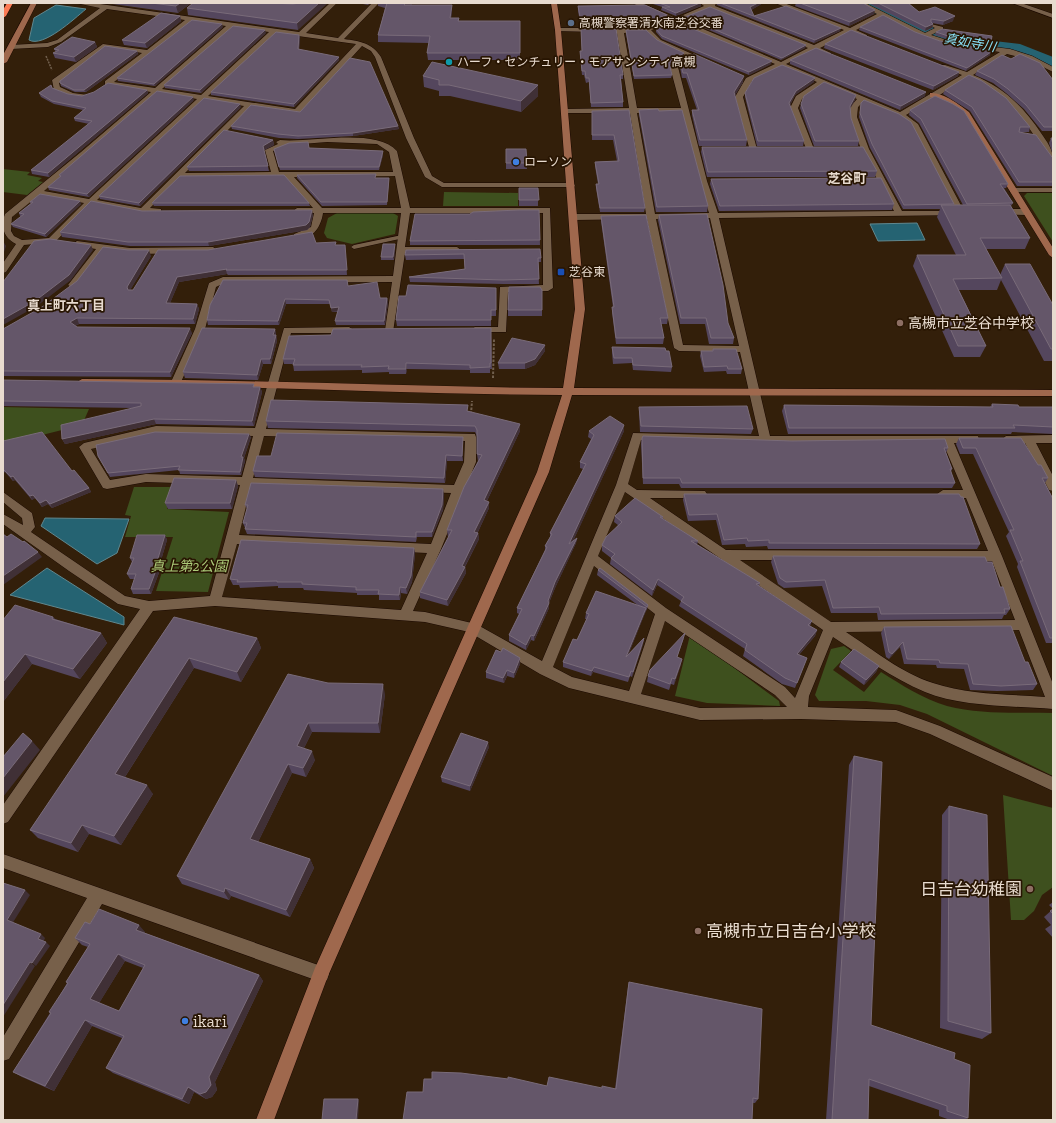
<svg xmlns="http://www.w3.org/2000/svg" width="1056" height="1123" viewBox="0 0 1056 1123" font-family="'Zilla Slab','Noto Sans JP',serif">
	<rect width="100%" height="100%" fill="#331f0a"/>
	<!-- green -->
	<path fill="#3e501e" d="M 3,169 L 30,172 L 27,175 L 42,178 L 38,181 L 43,182 L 27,195 L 3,192 Z
		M 444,192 L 518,193 L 518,206 L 443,206 Z
		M 1027,193 L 1053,193 L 1053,242 L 1024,196 Z
		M 337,213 L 393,213 L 398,216 L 395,234 L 352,244 L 327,238 L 324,233 L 328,218 Z
		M 3,407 L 89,409 L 82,425 L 6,444 L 3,441 Z
		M 134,487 L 173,487 L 167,509 L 229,512 L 208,592 L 156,591 L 173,537 L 125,537 L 131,516 L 125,515 Z
		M 690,635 L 779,701 L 780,706 L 707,703 L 675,696 Z
		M 844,646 L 851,651 L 833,670 L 864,692 L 881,672 C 902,685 923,699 947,706 C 981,715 1018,712 1053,713 L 1053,776 L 927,714 L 900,705 L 866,701 L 819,701 L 815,695 L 831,649 Z
		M 1003,795 L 1053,808 L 1053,887 L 1042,895 L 1034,911 L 1024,920 L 1011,920 Z"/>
	<!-- water -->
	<path fill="#256372" stroke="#60878e" d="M 56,5 L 86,9 C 74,19 43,48 29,40 L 34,18 Z
		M 917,223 L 925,240 L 878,241 L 870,224 Z
		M 45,518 L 129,519 L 117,553 L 97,564 L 41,526 Z
		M 47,568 L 124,617 L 124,625 L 10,595 Z"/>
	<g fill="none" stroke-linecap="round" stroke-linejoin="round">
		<!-- river -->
		<path fill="#256372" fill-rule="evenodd" d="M 859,3 L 881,3 L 944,32 L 960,37 L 1020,44 L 1053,57 L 1053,69 L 1016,54 L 959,47 L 932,40 L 861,7 Z"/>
		<!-- lane casing -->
		<g stroke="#1a0800" stroke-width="1">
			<path id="lane" d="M 402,235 L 404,236 L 404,238 L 354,249 L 351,247 L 354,245 Z"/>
		</g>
		<!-- street casing -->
		<g stroke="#1a0800" stroke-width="1">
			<path id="street" d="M 76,3 L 93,3 L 299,32 L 330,3 L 337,3 L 306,33 L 338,38 L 372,3 L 379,3 L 344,39 C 360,41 372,43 381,57 L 414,138 L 432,176 L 444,183 L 571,183 L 575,185 L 574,187 L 442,187 L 425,177 L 406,138 L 375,57 L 371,51 L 362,46 L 300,114 L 251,107 L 185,173 L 271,172 L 265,150 L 278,144 L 276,142 L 280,140 C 311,143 375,127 397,151 L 410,208 L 550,208 L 553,288 L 548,291 L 508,292 L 506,332 L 472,332 L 470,330 L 475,327 L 498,327 L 500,287 L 543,285 L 543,213 L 410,213 L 405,247 L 457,247 L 461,250 L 457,253 L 405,253 L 393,332 L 390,333 L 385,330 L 392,282 L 224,283 L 216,287 L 205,329 L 181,382 L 180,384 L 172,384 L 171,382 L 195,329 L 209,283 L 223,277 L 393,276 L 401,213 L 323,213 C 321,228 311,242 294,238 L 294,234 L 311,227 L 314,213 L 294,213 L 293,211 L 297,208 L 313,208 L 285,177 L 180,178 L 150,208 L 161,209 L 161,213 L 143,214 L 92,204 L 55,242 L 24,245 L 6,272 L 3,273 L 3,263 L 16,244 C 4,238 0,227 5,214 L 81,152 L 151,92 L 105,85 L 105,81 L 142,53 L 106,47 L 59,83 L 60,87 L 73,93 L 88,95 L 88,99 L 68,97 L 54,90 L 52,80 L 103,44 L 147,50 L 185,20 L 107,9 L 61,42 L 48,47 L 11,49 L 8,47 L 11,45 L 47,43 L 57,40 L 100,8 ZM 192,21 L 226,26 L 155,88 L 114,82 ZM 233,27 L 269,32 L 201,95 L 162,89 ZM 276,33 L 356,44 L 295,109 L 208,96 ZM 158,93 L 197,99 L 89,199 L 44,191 ZM 204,100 L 244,106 L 141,208 L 97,200 ZM 327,142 L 377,144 L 389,152 L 393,172 L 279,172 L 273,151 L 289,145 ZM 395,176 L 401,208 L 322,208 L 294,177 ZM 39,195 L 84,203 L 49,238 L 22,240 L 14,236 L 11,231 L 12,217 Z
				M 632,3 L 641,3 L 676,18 L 704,6 L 700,3 L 716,3 L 715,6 L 814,45 L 844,30 L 775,3 L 784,3 L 850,28 L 877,14 L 857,3 L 865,3 L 925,33 L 935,28 L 931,26 L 931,24 L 943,27 L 943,29 L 931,35 L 953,42 L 1010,49 L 1032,56 L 1053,67 L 1053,72 L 1027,59 L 1007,54 L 973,75 C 1003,87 1023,106 1041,133 C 1047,142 1053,149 1053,160 L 1050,160 C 1025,122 1013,96 968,78 L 906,115 L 918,124 L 965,213 L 964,215 L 719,218 L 770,436 L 978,436 L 979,439 L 974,443 L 954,443 L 1002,556 L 1053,684 L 1053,709 C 1015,706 961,707 925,692 C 892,678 863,657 833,637 L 809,696 L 808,707 L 896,710 L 940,726 L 1053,777 L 1053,791 L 930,734 L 896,722 L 801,719 L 700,720 L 569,688 L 540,674 L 469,632 L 425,622 L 215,606 L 153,611 L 8,822 L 3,824 L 3,805 L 140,609 L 118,604 L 69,571 L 3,524 L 3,514 L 23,525 L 22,518 L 3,502 L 3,492 L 32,513 L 35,527 L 31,532 L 125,596 L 149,601 L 210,596 L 240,485 L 146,482 L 107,489 L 103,488 L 79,447 L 84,443 L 156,426 L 255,428 L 284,328 L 349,327 L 354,330 L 349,333 L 291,333 L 266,429 L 475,434 L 476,437 L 476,462 L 441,549 L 413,611 L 425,612 L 476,624 L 542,661 L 616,485 L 633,433 L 759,436 L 740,352 L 679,351 L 674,348 L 647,219 L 574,220 L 570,217 L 574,214 L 646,214 L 630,113 L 565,113 L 561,111 L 565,109 L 629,108 L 617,33 L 614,31 L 617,29 L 644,27 L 670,20 ZM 710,8 L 808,48 L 781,62 L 682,20 ZM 882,17 L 915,34 L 939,43 L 1000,52 L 967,72 L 945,65 L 941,65 L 941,67 L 962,75 L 900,112 L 786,64 L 814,50 L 831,55 L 831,53 L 820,48 L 850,33 L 867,37 L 867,35 L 856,30 ZM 676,23 L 775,64 L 746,78 L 735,97 L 750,151 L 757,149 L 743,97 L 752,81 L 781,67 L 817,82 L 796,96 L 790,108 L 807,151 L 814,149 L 798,108 L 802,99 L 823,85 L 857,99 L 850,107 L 849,117 L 861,149 L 894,211 L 718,213 L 707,181 L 678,67 L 682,62 L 699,57 L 661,40 L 651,30 ZM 645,31 L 657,42 L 687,56 L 678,60 L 670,67 L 681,108 L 637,108 L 624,33 ZM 863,102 L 898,117 L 911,125 L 955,211 L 902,211 L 869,149 L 857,117 L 858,107 ZM 682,112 L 699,181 L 709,213 L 655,214 L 637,113 ZM 710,218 L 739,346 L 683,345 L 656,219 ZM 156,434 L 253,436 L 242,477 L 146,474 L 110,480 L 91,449 ZM 264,436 L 465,441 L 464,462 L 454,485 L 253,478 ZM 641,440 L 765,444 L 943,443 L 963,490 L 943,490 L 937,494 L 943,498 L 966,498 L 988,551 L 726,550 L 650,498 L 701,498 L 705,497 L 707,494 L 705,491 L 637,490 L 628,484 ZM 251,486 L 451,493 L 431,544 L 239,535 ZM 625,492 L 823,630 L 795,698 L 785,687 L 666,608 L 598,556 ZM 237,544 L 427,553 L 401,610 L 222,597 ZM 740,560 L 992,561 L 1015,620 L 831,622 ZM 594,566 L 655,614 L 629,691 L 572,677 L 553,667 ZM 665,621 L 775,695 L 787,707 L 700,708 L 641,694 ZM 1019,630 L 1045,697 C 1007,694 969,695 933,683 C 901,673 874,650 846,632 Z
				M 1012,3 L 1021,3 L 1053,14 L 1053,18 Z
				M 558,28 L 596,28 L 599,30 L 596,32 L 556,31 L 555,30 Z
				M 1010,188 L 1053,188 L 1053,192 L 1010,192 Z
				M 999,209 L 1026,209 L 1030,212 L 1026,215 L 996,214 L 996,210 Z
				M 77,241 L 130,248 L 213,247 L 217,250 L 213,253 L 130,254 L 104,250 L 76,287 L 73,288 L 68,285 L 96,249 L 74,246 L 73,244 Z
				M 1053,435 L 1053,443 L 1036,443 L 1053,476 L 1053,491 L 1049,490 L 1025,443 L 1006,444 L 1001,440 L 1006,436 Z
				M 3,854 L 321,966 L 327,968 L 329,974 L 327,980 L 321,982 L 102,904 L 9,1059 L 3,1061 L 3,1037 L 87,898 L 3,868 Z"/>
		</g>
		<!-- secondary casing -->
		<g stroke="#1a0800" stroke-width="1">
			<path id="secondary" d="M 31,3 L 37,3 L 7,62 L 3,64 L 3,55 Z
				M 551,3 L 557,3 L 561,30 L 585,309 L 574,388 L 1053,390 L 1053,396 L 572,395 L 549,472 L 328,976 L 274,1120 L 256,1120 L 315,968 L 537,472 L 562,395 C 402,394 242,385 82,385 L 77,382 L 82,379 C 243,379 403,387 563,388 L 575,309 L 555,30 Z
				M 930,93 C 943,92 960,105 969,112 L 1053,248 L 1053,258 L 1049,255 L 963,115 L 952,107 L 930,97 Z"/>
		</g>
		<!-- highway casing -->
		<g stroke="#1a0800" stroke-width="1">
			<path id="highway" d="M 7,3 L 13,3 L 6,16 L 3,18 L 3,10 Z"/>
		</g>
		<!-- path-far1 -->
		<path stroke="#715f4d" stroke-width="1.5" stroke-dasharray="2 1" stroke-linecap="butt" d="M 46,56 L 52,70"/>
		<!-- path -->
		<path stroke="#715f4d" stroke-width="2" stroke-dasharray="2.5 1.5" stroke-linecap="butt" d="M 493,378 L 494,339
			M 471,414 L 472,401"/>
		<!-- lane -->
		<use href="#lane" fill="#77604a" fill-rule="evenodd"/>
		<!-- street -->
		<use href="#street" fill="#77604a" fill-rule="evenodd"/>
		<!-- secondary -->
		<use href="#secondary" fill="#9f684d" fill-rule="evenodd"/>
		<!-- highway -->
		<use href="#highway" fill="#fc7c55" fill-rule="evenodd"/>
	</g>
	<!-- wall -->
	<path fill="#54465d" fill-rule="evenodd" d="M 105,3 L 191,3 L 178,13 Z
		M 193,3 L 297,3 L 282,4 L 293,4 L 300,3 L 298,30 L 188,15 L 187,8 Z
		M 358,3 L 370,3 L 368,5 Z
		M 378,3 L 413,3 L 411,5 L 452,5 L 452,12 L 451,18 L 459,18 L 459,21 L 520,21 L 520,60 L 428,60 L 427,53 L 429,43 L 378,42 L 378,35 L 385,8 L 378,6 Z
		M 650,3 L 701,3 L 701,6 L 676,16 L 661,10 L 662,7 Z
		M 716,3 L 763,3 L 751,10 L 754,16 L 840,31 L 814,43 L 717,5 Z
		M 796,3 L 863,3 L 874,14 L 849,26 L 795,6 Z
		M 868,3 L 908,3 L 919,12 L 953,21 L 943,25 L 932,23 L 933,24 L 932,28 L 925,31 Z
		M 578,6 L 667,15 L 666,20 L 648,26 L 581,27 L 578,11 Z
		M 180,16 L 181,21 L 147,48 L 124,45 L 122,40 Z
		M 685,17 L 806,45 L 805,48 L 781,60 L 685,20 Z
		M 223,27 L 155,86 L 118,81 L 117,78 Z
		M 860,27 L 915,32 L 940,41 L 990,55 L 966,71 L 859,30 Z
		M 581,29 L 623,75 L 623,79 L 621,79 L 623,102 L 623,107 L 591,107 L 589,82 L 586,83 L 584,75 L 582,75 L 580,55 L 580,51 L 582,51 Z
		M 656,29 L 771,64 L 749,75 L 662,39 L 656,32 Z
		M 626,30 L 657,40 L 683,56 L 670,65 L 672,75 L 671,78 L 634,79 L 626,34 Z
		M 936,32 L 991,42 L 990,45 L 953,41 L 935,35 Z
		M 266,33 L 201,93 L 165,88 L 164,85 Z
		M 299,35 L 300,38 L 299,50 L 339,60 L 294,107 L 211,95 L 211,92 Z
		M 95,42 L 97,47 L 76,62 L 55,58 L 53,53 L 56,52 L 54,49 Z
		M 825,44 L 959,72 L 958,76 L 933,90 L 824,48 Z
		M 137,51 L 138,54 L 86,92 L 75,92 L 61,86 L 60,81 Z
		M 790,60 L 925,96 L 900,110 L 790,64 Z
		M 680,62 L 743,82 L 735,95 L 747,140 L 746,146 L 699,146 L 692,115 L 692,110 L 697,110 L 686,78 L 682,78 L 680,67 Z
		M 977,71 L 1053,80 L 1053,131 L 1042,131 L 1024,109 L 1006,93 L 993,83 L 975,75 Z
		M 423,76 L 538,85 L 538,96 L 521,112 L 450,96 L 439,96 L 439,91 L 424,87 Z
		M 814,82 L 795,95 L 790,105 L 804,141 L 803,146 L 757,146 L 745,97 L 745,93 Z
		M 52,88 L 68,94 L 82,96 L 147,90 L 148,93 L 49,177 L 32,174 L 31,170 L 89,124 L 75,121 L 74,118 L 83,110 L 54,104 L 41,97 L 39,93 Z
		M 945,90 L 1030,127 L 1029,132 L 1020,132 L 1052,157 L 1053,156 L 1053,186 L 1017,186 L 970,111 L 943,94 Z
		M 194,100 L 89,197 L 49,190 L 48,187 L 60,177 L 59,175 Z
		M 855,100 L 850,108 L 851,118 L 859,141 L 858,146 L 814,146 L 800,108 L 801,104 Z
		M 861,103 L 954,204 L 954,205 L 963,205 L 919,123 L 909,115 L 910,110 L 1008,184 L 1006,188 L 1004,188 L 1013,203 L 1011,206 L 1030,238 L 1025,249 L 986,249 L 1000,275 L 1005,264 L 1053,305 L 1053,361 L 1044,361 L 1001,280 L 997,290 L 959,290 L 986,346 L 980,357 L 954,357 L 913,266 L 917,255 L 956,255 L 937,217 L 940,209 L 903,209 L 870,148 L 859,117 Z
		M 241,107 L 140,206 L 100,199 L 99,196 Z
		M 629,110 L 645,208 L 644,212 L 600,212 L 596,188 L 596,184 L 598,184 L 595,166 L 595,162 L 617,161 L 613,140 L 592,140 L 592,116 Z
		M 639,110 L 659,111 L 708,206 L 707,212 L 656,212 L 639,115 Z
		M 231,126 L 398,126 L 399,129 L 353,136 L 298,139 L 279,138 L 232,129 Z
		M 1051,138 L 1053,138 L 1053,155 L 1049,143 Z
		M 273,140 L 274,145 L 264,150 L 269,171 L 189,171 L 187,167 Z
		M 702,147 L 877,171 L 875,177 L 707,177 L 701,152 Z
		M 309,148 L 383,155 L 379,170 L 280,170 L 274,149 Z
		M 506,149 L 526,149 L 527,169 L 506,169 Z
		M 297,175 L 377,178 L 389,178 L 389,181 L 387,205 L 322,206 L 297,178 Z
		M 711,179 L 894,204 L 892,210 L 719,211 L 710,184 Z
		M 519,188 L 538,188 L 538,206 L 519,206 Z
		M 30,202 L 81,204 L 46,237 L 13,227 L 11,224 L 22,216 L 20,216 L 19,213 L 31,204 Z
		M 152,203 L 309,203 L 310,206 L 154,206 Z
		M 539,210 L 540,245 L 410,245 L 410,241 L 470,214 Z
		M 142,211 L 313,215 L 310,227 L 307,230 L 209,246 L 130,246 L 62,237 L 60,232 Z
		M 659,215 L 728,323 L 734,338 L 733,344 L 709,344 L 705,324 L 680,324 L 658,220 Z
		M 601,216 L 668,318 L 667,324 L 661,324 L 664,338 L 663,344 L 616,344 L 612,312 L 612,307 L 613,307 L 601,221 Z
		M 316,243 L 337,245 L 345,245 L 347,275 L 228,275 L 227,274 L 179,282 L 170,303 L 197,304 L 199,309 L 195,324 L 79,324 L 75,326 L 77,327 L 192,333 L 171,377 L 3,376 L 3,329 L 151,256 L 130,290 L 133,290 L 208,250 Z
		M 395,247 L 394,260 L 381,260 L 381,257 Z
		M 406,250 L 541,258 L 541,262 L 538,262 L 539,284 L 503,284 L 410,282 L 409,277 L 465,269 L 464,259 L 406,260 L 405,255 Z
		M 348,286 L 380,298 L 387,298 L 388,302 L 385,325 L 336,325 L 335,321 L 338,312 L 332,312 L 330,304 L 286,304 L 279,325 L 208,325 L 207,320 L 210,305 Z
		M 496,288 L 496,316 L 491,316 L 491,326 L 397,326 L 396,320 L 406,296 Z
		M 542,290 L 542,316 L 508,316 L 508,310 Z
		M 491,328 L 492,369 L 490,369 L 490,373 L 470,373 L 470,370 L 407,369 L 406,374 L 389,374 L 389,372 L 362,373 L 362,370 L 294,371 L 293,364 L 284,364 L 283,359 L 331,335 Z
		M 275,329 L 277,341 L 271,364 L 263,364 L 258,380 L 185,378 L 183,372 Z
		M 545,345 L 545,351 L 535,365 L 525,369 L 499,369 L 498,363 Z
		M 612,347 L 672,367 L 671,372 L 633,370 L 632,363 L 613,364 L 612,353 Z
		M 713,349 L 742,369 L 741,374 L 727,374 L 726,371 L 704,372 L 700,356 L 701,351 L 712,351 Z
		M 3,380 L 260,387 L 262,392 L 254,426 L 156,424 L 65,444 L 62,439 L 133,408 L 3,406 Z
		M 992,404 L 1019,407 L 1053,407 L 1053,434 L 1012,432 L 1011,434 L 788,434 L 782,411 L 784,405 L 990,407 Z
		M 639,407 L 753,429 L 751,434 L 640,432 L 639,413 Z
		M 468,411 L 520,431 L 487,501 L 489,508 L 478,532 L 478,533 L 479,539 L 465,567 L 466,573 L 448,606 L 420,598 L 420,592 L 449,537 L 448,537 L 447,530 L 478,461 L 477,454 L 477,436 L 475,432 L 268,428 L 266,421 Z
		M 624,425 L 624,431 L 573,541 L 577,538 L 576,543 L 555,588 L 549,603 L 549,608 L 534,641 L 531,640 L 526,650 L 509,641 L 509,635 L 519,614 L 517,613 L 517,608 L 545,550 L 545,546 L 550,537 L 550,533 L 583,469 L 580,468 L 580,462 L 591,439 L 588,437 L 589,431 Z
		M 251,437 L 244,458 L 245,461 L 241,475 L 180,474 L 179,470 L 110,477 L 98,456 Z
		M 463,437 L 463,461 L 447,461 L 445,483 L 255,477 L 253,471 L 271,456 Z
		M 642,438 L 948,448 L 946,453 L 952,469 L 951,472 L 955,483 L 952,488 L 681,488 L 679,484 L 643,484 L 641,444 Z
		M 959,438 L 1038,465 L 1048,478 L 1045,483 L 1053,499 L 1053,643 L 1046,643 L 1017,567 L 1018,564 L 1006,536 L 1009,532 L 973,454 L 960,454 L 956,444 Z
		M 3,441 L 72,471 L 89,488 L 91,492 L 52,508 L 48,504 L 42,507 L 35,498 L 32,500 L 15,480 L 13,481 L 5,472 L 3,473 Z
		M 236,480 L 238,486 L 232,509 L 168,509 L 165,503 Z
		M 444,494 L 443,510 L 432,537 L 417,537 L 416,542 L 247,534 L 245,529 L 245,528 L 243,523 L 247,509 L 245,505 Z
		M 684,494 L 980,544 L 977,549 L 768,549 L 767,546 L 746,547 L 745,544 L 722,545 L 716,520 L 688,521 L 683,500 Z
		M 615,516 L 663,517 L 663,519 L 698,541 L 697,545 L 760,583 L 759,586 L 812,621 L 810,626 L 817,630 L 815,636 L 799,655 L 807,658 L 795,688 L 782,684 L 743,656 L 745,649 L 679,606 L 681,601 L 657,585 L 652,596 L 610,564 L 611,558 L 602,551 L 602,545 L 618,525 L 614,522 Z
		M 165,535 L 167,540 L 159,567 L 160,570 L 151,594 L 133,594 L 131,589 L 134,579 L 130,579 L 127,574 L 132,562 L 130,558 Z
		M 414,548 L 415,554 L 412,582 L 407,594 L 401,593 L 400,600 L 379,600 L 379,595 L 357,595 L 357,593 L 304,590 L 303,588 L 278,588 L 278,586 L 240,588 L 239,585 L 233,585 L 230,579 Z
		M 773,556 L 987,562 L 1000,587 L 1010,609 L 1006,615 L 1004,615 L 1002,619 L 878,620 L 877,613 L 831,613 L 822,586 L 784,588 L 778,584 L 771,562 Z
		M 598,570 L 648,605 L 647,609 L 645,613 L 628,655 L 644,638 L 643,644 L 632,677 L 630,676 L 628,682 L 593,672 L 591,676 L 563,667 L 563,662 L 577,640 L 587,619 L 585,619 L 586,613 L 639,606 L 597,575 Z
		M 53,617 L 55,619 L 101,633 L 107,643 L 80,679 L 32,664 L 3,702 L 3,620 Z
		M 174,617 L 257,638 L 261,648 L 241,682 L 194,668 L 125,777 L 153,794 L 121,845 L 89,834 L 78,852 L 38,838 L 30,830 Z
		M 884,627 L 1025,662 L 1037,684 L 1033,690 L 997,691 L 970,690 L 964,669 L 937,668 L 936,665 L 904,664 L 900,647 L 889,659 L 886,657 L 881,633 Z
		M 684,638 L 677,657 L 681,664 L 674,685 L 671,684 L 669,690 L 647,682 L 648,676 Z
		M 841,662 L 879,666 L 876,672 L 864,685 L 839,667 Z
		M 520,664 L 514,678 L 507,676 L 504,683 L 486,678 L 486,672 Z
		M 328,683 L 385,694 L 380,733 L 312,732 L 304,748 L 315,760 L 306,777 L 292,773 L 258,842 L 310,859 L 314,868 L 290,917 L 231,896 L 229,900 L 182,884 L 177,876 Z
		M 489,747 L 470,791 L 442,782 L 441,777 Z
		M 854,756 L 871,1025 L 954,1059 L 968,1118 L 965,1120 L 950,1120 L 939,1116 L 939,1110 L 869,1086 L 868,1120 L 826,1120 L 849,765 Z
		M 949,806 L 991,1033 L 982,1039 L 940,1028 L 942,815 Z
		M 1053,902 L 1053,909 L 1049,905 Z
		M 1053,909 L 1053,938 L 1045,929 L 1051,925 L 1044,917 Z
		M 90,924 L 145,932 L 145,933 L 259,975 L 263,981 L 215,1082 L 217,1090 L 212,1097 L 206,1099 L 194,1092 L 189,1104 L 113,1073 L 106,1068 L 122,1038 L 92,1026 L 54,1091 L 22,1077 L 13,1072 L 50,1013 L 67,983 L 66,982 L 88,947 L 82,945 L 75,938 ZM 125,961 L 143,968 L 119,1011 L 99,1003 Z
		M 629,982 L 758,1099 L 755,1103 L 423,1092 L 547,1086 L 615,1089 L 628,987 Z"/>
	<!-- shaded-wall -->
	<path fill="#403036" d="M 180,3 L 191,3 L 178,13 L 176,6 Z
		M 319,3 L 328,3 L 298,30 L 297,23 Z
		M 406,3 L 413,3 L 405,12 L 404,5 Z
		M 700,3 L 701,3 L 701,6 L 676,16 L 676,13 Z
		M 758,3 L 763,3 L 750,11 L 750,7 Z
		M 452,5 L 452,12 L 450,25 L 450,18 Z
		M 875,10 L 874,14 L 849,26 L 850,22 Z
		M 667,15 L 666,20 L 648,26 L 648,21 Z
		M 180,16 L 181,21 L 147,48 L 145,43 Z
		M 955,16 L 953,21 L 943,25 L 944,21 Z
		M 222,24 L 223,27 L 155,86 L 154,84 Z
		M 933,24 L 932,28 L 925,31 L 926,27 Z
		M 841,28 L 840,31 L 814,43 L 815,40 Z
		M 265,30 L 266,33 L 201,93 L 200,90 Z
		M 299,35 L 300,38 L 298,52 L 298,49 Z
		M 95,42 L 97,47 L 76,62 L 74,57 Z
		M 806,45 L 805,48 L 781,60 L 782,58 Z
		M 137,51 L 138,54 L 86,92 L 84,90 Z
		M 991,52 L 990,55 L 966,71 L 967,68 Z
		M 684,53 L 683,56 L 669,66 L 669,63 Z
		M 339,57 L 339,60 L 294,107 L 294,104 Z
		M 772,61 L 771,64 L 749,75 L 749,72 Z
		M 959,72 L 958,76 L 933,90 L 934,86 Z
		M 744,76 L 743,82 L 734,97 L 734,92 Z
		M 815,78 L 814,82 L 795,95 L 789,107 L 789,103 L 796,91 Z
		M 538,85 L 538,96 L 521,112 L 521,101 Z
		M 147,90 L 148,93 L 49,177 L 48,173 Z
		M 926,92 L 925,96 L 900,110 L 901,106 Z
		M 856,95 L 855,100 L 849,111 L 850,106 Z
		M 193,97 L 194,100 L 89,197 L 87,194 Z
		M 240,104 L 241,107 L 140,206 L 139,203 Z
		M 398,126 L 399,129 L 353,136 L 353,133 Z
		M 273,140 L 274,145 L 264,150 L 263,146 Z
		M 383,151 L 383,155 L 379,170 L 379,167 Z
		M 80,201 L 81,204 L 46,237 L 45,234 Z
		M 312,210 L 313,215 L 310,227 L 307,230 L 209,246 L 208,242 Z
		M 3,241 L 6,246 L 3,255 Z
		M 395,244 L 395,247 L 394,260 L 393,257 Z
		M 91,245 L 93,250 L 71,280 L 37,306 L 3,325 L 3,319 Z
		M 149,250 L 151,256 L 129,292 L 127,287 Z
		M 227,269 L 226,270 L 227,274 L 179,282 L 168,308 L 166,303 L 177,277 Z
		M 387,298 L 388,302 L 385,325 L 384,321 Z
		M 285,299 L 286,304 L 279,325 L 278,321 Z
		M 197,304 L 199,309 L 195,324 L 193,319 Z
		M 339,307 L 340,311 L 332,312 L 331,308 Z
		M 77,318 L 79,324 L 73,327 L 70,322 Z
		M 190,328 L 192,333 L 171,377 L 170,372 Z
		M 275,329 L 277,341 L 271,364 L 270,359 L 273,335 Z
		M 545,345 L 545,351 L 535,365 L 525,369 L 525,363 Z
		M 261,359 L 263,364 L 258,380 L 257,375 Z
		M 406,363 L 407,369 L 406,374 Z
		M 260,387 L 262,392 L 254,426 L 252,421 Z
		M 154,419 L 156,424 L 65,444 L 62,439 Z
		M 520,424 L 520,431 L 484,507 L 484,500 Z
		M 624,425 L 624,431 L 569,550 L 569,544 Z
		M 249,434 L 251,437 L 244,458 L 245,461 L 241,475 L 240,472 L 241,457 Z
		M 463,437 L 463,461 L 462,456 Z
		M 446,455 L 447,461 L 445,483 L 444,478 Z
		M 13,476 L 15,480 L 13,481 L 11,477 Z
		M 236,480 L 238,486 L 232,509 L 230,503 Z
		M 89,488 L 91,492 L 52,508 L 50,504 Z
		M 443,489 L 444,494 L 443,510 L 432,537 L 432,532 Z
		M 33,495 L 35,498 L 32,500 L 30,496 Z
		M 46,500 L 48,504 L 42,507 L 40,503 Z
		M 489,502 L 489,508 L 475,538 L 474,532 Z
		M 478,533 L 479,539 L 464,568 L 465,567 L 466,573 L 448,606 L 447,600 L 462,566 Z
		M 165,535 L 167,540 L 159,567 L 160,570 L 151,594 L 149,589 L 156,565 Z
		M 577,538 L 576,543 L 555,588 L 547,607 L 548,601 L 555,582 Z
		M 414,548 L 415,554 L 412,582 L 407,594 L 406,588 Z
		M 38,552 L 42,557 L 3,585 L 3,576 Z
		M 658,579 L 657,585 L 652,596 L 653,590 Z
		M 400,587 L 401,593 L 400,600 L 399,595 Z
		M 549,603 L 549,608 L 534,641 L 534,636 Z
		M 646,608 L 645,613 L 625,663 L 626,657 Z
		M 817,630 L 815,636 L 795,659 L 797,654 Z
		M 101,633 L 107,643 L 80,679 L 73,669 Z
		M 531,635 L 531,640 L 526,650 L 526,645 Z
		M 257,638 L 261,648 L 241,682 L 237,672 Z
		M 644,638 L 643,644 L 632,677 L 633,672 Z
		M 903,642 L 900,647 L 889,659 L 892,654 Z
		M 25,654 L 32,664 L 3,702 L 3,682 Z
		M 189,658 L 194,668 L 121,783 L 115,774 Z
		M 520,658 L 520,664 L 514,678 L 514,673 Z
		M 682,659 L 681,664 L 674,685 L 675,679 Z
		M 879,666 L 876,672 L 864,685 L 866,680 Z
		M 594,667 L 593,672 L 591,676 L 592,671 Z
		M 507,670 L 507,676 L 504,683 L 503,678 Z
		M 383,684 L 385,694 L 380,733 L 378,723 Z
		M 308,723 L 312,732 L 300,756 L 297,746 Z
		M 32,741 L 40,750 L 3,797 L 3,778 Z
		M 488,742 L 489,747 L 470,791 L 470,786 Z
		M 312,751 L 315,760 L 306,777 L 303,768 Z
		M 288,764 L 292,773 L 255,848 L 250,839 Z
		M 147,785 L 153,794 L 121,845 L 114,836 Z
		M 82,825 L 89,834 L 78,852 L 71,843 Z
		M 310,859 L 314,868 L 290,917 L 286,910 Z
		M 225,888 L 231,896 L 229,900 L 224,892 Z
		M 25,890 L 30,895 L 12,924 L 7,920 Z
		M 139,925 L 145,932 L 142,937 L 136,930 Z
		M 41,934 L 45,938 L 43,943 L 38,939 Z
		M 46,942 L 50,946 L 36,966 L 32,963 Z
		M 118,954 L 125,961 L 98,1005 L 90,999 Z
		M 30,962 L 35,966 L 3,1017 L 3,1005 Z
		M 259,975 L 263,981 L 215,1082 L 217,1090 L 212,1097 L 206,1099 L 200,1094 Z
		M 85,1020 L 92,1026 L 54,1091 L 45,1086 Z
		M 188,1087 L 194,1092 L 189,1104 L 182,1099 Z
		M 358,1099 L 359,1101 L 358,1120 L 356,1120 Z"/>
	<!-- building -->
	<path fill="#645669" stroke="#796b79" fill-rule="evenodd" d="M 151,3 L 180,3 L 176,6 Z
		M 193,3 L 270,3 L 293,4 L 300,3 L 319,3 L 297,23 L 187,8 Z
		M 387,3 L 406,3 L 404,5 L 452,5 L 450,18 L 459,18 L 458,21 L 520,21 L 520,53 L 427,53 L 430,36 L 378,35 Z
		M 659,3 L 700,3 L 676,13 L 662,7 L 670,7 Z
		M 720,3 L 758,3 L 750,7 L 754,16 L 786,6 L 841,28 L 815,40 Z
		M 800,3 L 863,3 L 875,10 L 850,22 Z
		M 878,3 L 908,3 L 919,12 L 935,7 L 955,16 L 944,21 L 931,19 L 931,22 L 933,24 L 926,27 Z
		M 645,5 L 667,15 L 648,21 L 581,22 L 578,6 Z
		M 710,7 L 806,45 L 782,58 L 685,17 Z
		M 161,13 L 180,16 L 145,43 L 122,40 Z
		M 883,15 L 915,32 L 940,41 L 991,49 L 991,52 L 967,68 L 860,27 Z
		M 192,20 L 222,24 L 154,84 L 117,78 Z
		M 676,22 L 772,61 L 749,72 L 662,36 L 656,29 Z
		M 233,26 L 265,30 L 200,90 L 164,85 Z
		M 581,29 L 616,29 L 623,75 L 620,75 L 623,102 L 591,103 L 589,78 L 586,78 L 585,71 L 582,71 L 580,51 L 582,51 Z
		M 942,29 L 992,36 L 991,42 L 954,38 L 936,32 Z
		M 626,30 L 646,30 L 657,40 L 684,53 L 669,63 L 672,75 L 634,76 Z
		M 851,30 L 959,72 L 934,86 L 825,44 Z
		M 276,32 L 299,35 L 298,49 L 339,57 L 294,104 L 211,92 Z
		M 72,37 L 95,42 L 74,57 L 53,53 L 59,50 L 54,49 Z
		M 105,46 L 137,51 L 84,90 L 74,90 L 60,83 L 60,81 Z
		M 816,48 L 926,92 L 901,106 L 790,60 Z
		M 694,54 L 744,76 L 734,92 L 747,140 L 700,140 L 692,110 L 699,110 L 687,73 L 683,73 L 680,62 L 684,58 Z
		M 1020,54 L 1040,63 L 1053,80 L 1053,127 L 1044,127 L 1026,105 L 1008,89 L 994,79 L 977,71 L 1002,55 L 1011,59 Z
		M 350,58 L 370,62 L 398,126 L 353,133 L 298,136 L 278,134 L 231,126 L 251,105 L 300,112 Z
		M 432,62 L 538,85 L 521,101 L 449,85 L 439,85 L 439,80 L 423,76 Z
		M 782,65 L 815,78 L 796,91 L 789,103 L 804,141 L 758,141 L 745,93 L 754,78 Z
		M 969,75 L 982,81 L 1006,98 L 1030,127 L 1020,127 L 1019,132 L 1036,135 L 1052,157 L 1053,156 L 1053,182 L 1019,182 L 972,107 L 945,90 Z
		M 824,82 L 856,95 L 850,106 L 851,118 L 859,141 L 815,141 L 801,104 L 804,96 Z
		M 108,83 L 147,90 L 48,173 L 31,170 L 92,121 L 74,118 L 86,108 L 52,101 L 39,93 L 51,85 L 52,88 L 68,94 L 82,96 L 94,92 Z
		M 157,91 L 193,97 L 87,194 L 48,187 L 61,176 L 59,175 Z
		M 935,96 L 953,104 L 964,111 L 1008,184 L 1000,184 L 1013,203 L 967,204 L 921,119 L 910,110 Z
		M 204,98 L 240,104 L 139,203 L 99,196 Z
		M 864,100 L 899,114 L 911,122 L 954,204 L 904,205 L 872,144 L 860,113 L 861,103 Z
		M 658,109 L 659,111 L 682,110 L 708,206 L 657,207 L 639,110 Z
		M 629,110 L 645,208 L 600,208 L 596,184 L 599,184 L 595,162 L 619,161 L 614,135 L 592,135 L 592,111 Z
		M 224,130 L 273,140 L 263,146 L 268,166 L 187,167 Z
		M 1051,138 L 1053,138 L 1053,144 Z
		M 308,142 L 309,148 L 383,151 L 379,167 L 279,167 L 274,149 L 289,143 Z
		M 702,147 L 863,147 L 877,171 L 708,172 Z
		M 506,149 L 526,149 L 527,163 L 506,163 Z
		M 376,174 L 375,178 L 389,178 L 387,202 L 321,202 L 297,175 Z
		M 284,175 L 309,203 L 152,203 L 180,176 Z
		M 881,178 L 894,204 L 720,206 L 711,179 Z
		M 519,188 L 538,188 L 539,200 L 519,200 Z
		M 40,194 L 80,201 L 45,234 L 11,224 L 24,214 L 19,213 L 33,202 L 30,202 Z
		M 91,201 L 142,211 L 312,210 L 309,222 L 306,225 L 208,242 L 128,242 L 60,232 Z
		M 941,205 L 1010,205 L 1030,238 L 980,238 L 1002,278 L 953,279 L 986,346 L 958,346 L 917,255 L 966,255 Z
		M 519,210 L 539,210 L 540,240 L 410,241 L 415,214 L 470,214 L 473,212 Z
		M 707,214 L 723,285 L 728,323 L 734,338 L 711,338 L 706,318 L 681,318 L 659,215 Z
		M 646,215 L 668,318 L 660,318 L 664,338 L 616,338 L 612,307 L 614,307 L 601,216 Z
		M 312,232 L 316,243 L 336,242 L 335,245 L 345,245 L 347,270 L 226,270 L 227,269 L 177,277 L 166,303 L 197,304 L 193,319 L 77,318 L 70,322 L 77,327 L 190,328 L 170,372 L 3,371 L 3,329 L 42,307 L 77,281 L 103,247 L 128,250 L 149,250 L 127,287 L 128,290 L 133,290 L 158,250 L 208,250 Z
		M 50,239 L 91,245 L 69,275 L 35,301 L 3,319 L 3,282 L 34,241 Z
		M 383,244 L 395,244 L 393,257 L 381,257 Z
		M 540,249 L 541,258 L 538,258 L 539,279 L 503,280 L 409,277 L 465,269 L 464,254 L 405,255 L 406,250 Z
		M 1005,264 L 1030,264 L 1053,305 L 1053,349 L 1051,349 Z
		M 223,280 L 347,280 L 348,286 L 377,282 L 380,298 L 387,298 L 384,321 L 335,321 L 339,307 L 331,308 L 329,300 L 285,299 L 278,321 L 207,320 L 210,305 Z
		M 408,285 L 496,288 L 496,310 L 491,310 L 491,320 L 396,320 L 399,296 L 406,296 Z
		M 509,287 L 540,287 L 542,290 L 542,310 L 508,310 Z
		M 202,328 L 275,329 L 273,335 L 276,335 L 270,359 L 261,359 L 257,375 L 183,372 Z
		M 491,328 L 491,363 L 490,363 L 490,367 L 470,368 L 470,365 L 406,363 L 406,369 L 388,369 L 389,366 L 361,367 L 362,365 L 293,365 L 295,359 L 283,359 L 289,336 L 331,335 L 333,329 Z
		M 512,338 L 545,345 L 535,359 L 525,363 L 498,363 Z
		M 612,347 L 665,348 L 666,351 L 669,351 L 672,367 L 633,365 L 632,358 L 614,358 Z
		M 713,349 L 736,349 L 742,369 L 728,369 L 727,366 L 704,367 L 701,351 L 713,351 Z
		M 3,380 L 254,384 L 253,387 L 260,387 L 252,421 L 154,419 L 62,439 L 61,425 L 141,406 L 141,403 L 3,401 Z
		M 271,400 L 468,405 L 467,411 L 520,424 L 484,500 L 489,502 L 474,532 L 478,533 L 462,566 L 465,567 L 447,600 L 420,592 L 452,530 L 447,530 L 464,487 L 482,455 L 477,454 L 477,430 L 475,426 L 266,421 Z
		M 992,404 L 1018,405 L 1019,407 L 1053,407 L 1053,427 L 1013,425 L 1015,428 L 789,428 L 784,405 L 993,407 Z
		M 747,406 L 753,429 L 641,426 L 639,407 Z
		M 610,416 L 624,425 L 569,544 L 577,538 L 555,582 L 548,601 L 549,603 L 534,636 L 531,635 L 526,645 L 509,635 L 522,609 L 517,608 L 547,547 L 545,546 L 552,534 L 550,533 L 586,464 L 580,462 L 594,435 L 589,431 Z
		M 42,432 L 72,471 L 74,470 L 89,488 L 50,504 L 46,500 L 40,503 L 33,495 L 30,496 L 13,476 L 11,477 L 3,469 L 3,441 Z
		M 155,432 L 249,434 L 241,457 L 243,457 L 240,472 L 178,470 L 180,466 L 108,473 L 98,456 L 96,445 Z
		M 277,433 L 463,437 L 462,456 L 446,455 L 444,478 L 253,471 L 257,456 L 271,456 Z
		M 643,436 L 792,441 L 945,439 L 948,448 L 944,448 L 952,469 L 950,469 L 955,483 L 682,483 L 680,478 L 643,478 L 642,438 Z
		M 959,438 L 1021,438 L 1038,465 L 1041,465 L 1048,478 L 1042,478 L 1053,499 L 1053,638 L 1050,638 L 1020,561 L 1023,561 L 1010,530 L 1014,530 L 976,448 L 963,448 Z
		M 174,478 L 236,480 L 230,503 L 165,503 Z
		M 251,483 L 443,489 L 442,505 L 432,532 L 416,532 L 416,537 L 245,529 L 247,523 L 243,523 L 248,505 L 245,505 Z
		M 684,494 L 959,494 L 961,497 L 963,497 L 980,544 L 769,543 L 769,540 L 748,541 L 747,538 L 724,540 L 717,514 L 689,515 Z
		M 635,498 L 663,517 L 660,517 L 698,541 L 691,541 L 760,583 L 756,584 L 812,621 L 808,625 L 817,630 L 797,654 L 807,658 L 797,683 L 785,678 L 745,650 L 747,644 L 681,601 L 684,597 L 658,579 L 653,590 L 611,558 L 615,554 L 602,545 L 606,537 L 622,522 L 615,516 Z
		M 3,534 L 7,537 L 11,534 L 23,542 L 24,541 L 38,552 L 3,576 Z
		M 137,535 L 165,535 L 156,565 L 158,565 L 149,589 L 131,589 L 136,574 L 127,574 L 134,558 L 130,558 Z
		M 241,540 L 414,548 L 411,576 L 406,588 L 400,587 L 399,595 L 378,594 L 379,590 L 356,590 L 356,587 L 302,584 L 302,582 L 277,582 L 277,581 L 237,582 L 238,580 L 230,579 Z
		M 773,556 L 985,557 L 987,562 L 992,562 L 1000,587 L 1003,587 L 1010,609 L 1004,609 L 1005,613 L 881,614 L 879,607 L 833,608 L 825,580 L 786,582 L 780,578 Z
		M 600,568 L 648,605 L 647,607 L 598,570 Z
		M 596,591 L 646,608 L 626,657 L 644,638 L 633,672 L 631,671 L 629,677 L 594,667 L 592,671 L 563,662 L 573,639 L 577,640 L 589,614 L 586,613 Z
		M 15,605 L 53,617 L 52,619 L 101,633 L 73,669 L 25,654 L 3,682 L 3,620 Z
		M 174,617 L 257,638 L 237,672 L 189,658 L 115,774 L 147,785 L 114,836 L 82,825 L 71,843 L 30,830 Z
		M 1011,626 L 1025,662 L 1028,662 L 1037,684 L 1001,686 L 973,684 L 968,664 L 940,663 L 939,660 L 907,659 L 903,642 L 892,654 L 889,652 L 884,627 Z
		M 685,633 L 677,657 L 682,659 L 675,679 L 672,678 L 670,684 L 648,676 L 650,670 Z
		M 503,648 L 520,658 L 514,673 L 507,670 L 503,678 L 486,672 L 496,650 L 501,652 Z
		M 854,649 L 879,666 L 866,680 L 841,662 Z
		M 288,674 L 328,683 L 383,684 L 378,723 L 308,723 L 297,746 L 312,751 L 303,768 L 288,764 L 250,839 L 310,859 L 286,910 L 225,888 L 224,892 L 177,876 Z
		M 23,733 L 32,741 L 3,778 L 3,757 Z
		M 461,733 L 488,742 L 470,786 L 441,777 Z
		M 854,756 L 882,762 L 871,1025 L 955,1053 L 954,1059 L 970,1065 L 968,1118 L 947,1111 L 947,1106 L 869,1079 L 868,1120 L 832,1120 Z
		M 949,806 L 987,815 L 991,1033 L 948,1021 Z
		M 3,883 L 25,890 L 7,920 L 41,934 L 38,939 L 46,942 L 32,963 L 30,962 L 3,1005 Z
		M 99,909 L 139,925 L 136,930 L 259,975 L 209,1077 L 211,1085 L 206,1092 L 200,1094 L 188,1087 L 182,1099 L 106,1068 L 124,1036 L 85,1020 L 45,1086 L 13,1072 L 51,1013 L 49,1012 L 68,983 L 66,982 L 90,944 L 75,938 L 85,922 L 90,924 ZM 118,954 L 145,965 L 119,1011 L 90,999 Z
		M 1053,909 L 1053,914 L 1050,911 Z
		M 629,982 L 762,1009 L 758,1099 L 753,1098 L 752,1120 L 403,1120 L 407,1092 L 423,1092 L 424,1079 L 432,1079 L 432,1072 L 461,1073 L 508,1079 L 508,1077 L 547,1086 L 549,1077 L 602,1088 L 602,1086 L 616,1089 Z
		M 324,1099 L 358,1099 L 356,1120 L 322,1120 Z"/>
	<!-- markers -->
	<circle fill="#5c6f8a" stroke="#281502" stroke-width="1.5" cx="571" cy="23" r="4"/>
	<circle fill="#0f9aa8" stroke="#281502" stroke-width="1.5" cx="449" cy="62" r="4"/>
	<g fill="#3f7fe0" stroke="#281502" stroke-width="1.5">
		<circle cx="516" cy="162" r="4"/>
		<circle cx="185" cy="1021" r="4"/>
	</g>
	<rect fill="#1a4fb4" stroke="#281502" stroke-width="1.5" x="557" y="268" width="8" height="8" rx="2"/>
	<g fill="#8d6e63" stroke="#281502" stroke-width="1.5">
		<circle cx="900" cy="323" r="4"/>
		<circle cx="1030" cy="889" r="4"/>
		<circle cx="698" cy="931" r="4"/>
	</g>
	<g text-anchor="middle" stroke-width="3.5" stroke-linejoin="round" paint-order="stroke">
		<!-- far-poi labels -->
		<g font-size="12" fill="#e8dbcf" stroke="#281502" text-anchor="start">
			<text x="579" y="27">高槻警察署清水南芝谷交番</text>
			<text x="457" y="66">ハーフ・センチュリー・モアサンシティ高槻</text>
			<text x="524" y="166">ローソン</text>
			<text x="569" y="276">芝谷東</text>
		</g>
		<!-- far-water labels -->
		<g font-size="13" font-style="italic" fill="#88e1f8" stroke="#281502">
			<text transform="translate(970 42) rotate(10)" y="5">真如寺川</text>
		</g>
		<!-- far-neighbourhood labels -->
		<g font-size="13" font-weight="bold" fill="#e8dbcf" stroke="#281502">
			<text x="847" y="183">芝谷町</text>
			<text x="66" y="310">真上町六丁目</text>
		</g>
		<!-- poi labels -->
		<g font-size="14" fill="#e8dbcf" stroke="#281502" text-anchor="start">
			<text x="908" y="328">高槻市立芝谷中学校</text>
		</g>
		<!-- park labels -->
		<g font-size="14" font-style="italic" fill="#accb79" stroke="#281502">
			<text x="189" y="571">真上第2公園</text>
		</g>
		<!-- near-poi labels -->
		<g font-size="17" fill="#e8dbcf" stroke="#281502" text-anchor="start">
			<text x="1022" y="895" text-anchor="end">日吉台幼稚園</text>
			<text x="706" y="937">高槻市立日吉台小学校</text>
			<text x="193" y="1027">ikari</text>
		</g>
	</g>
	<!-- border -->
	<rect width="1056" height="1123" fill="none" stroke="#e8dbcf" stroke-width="8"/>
</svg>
